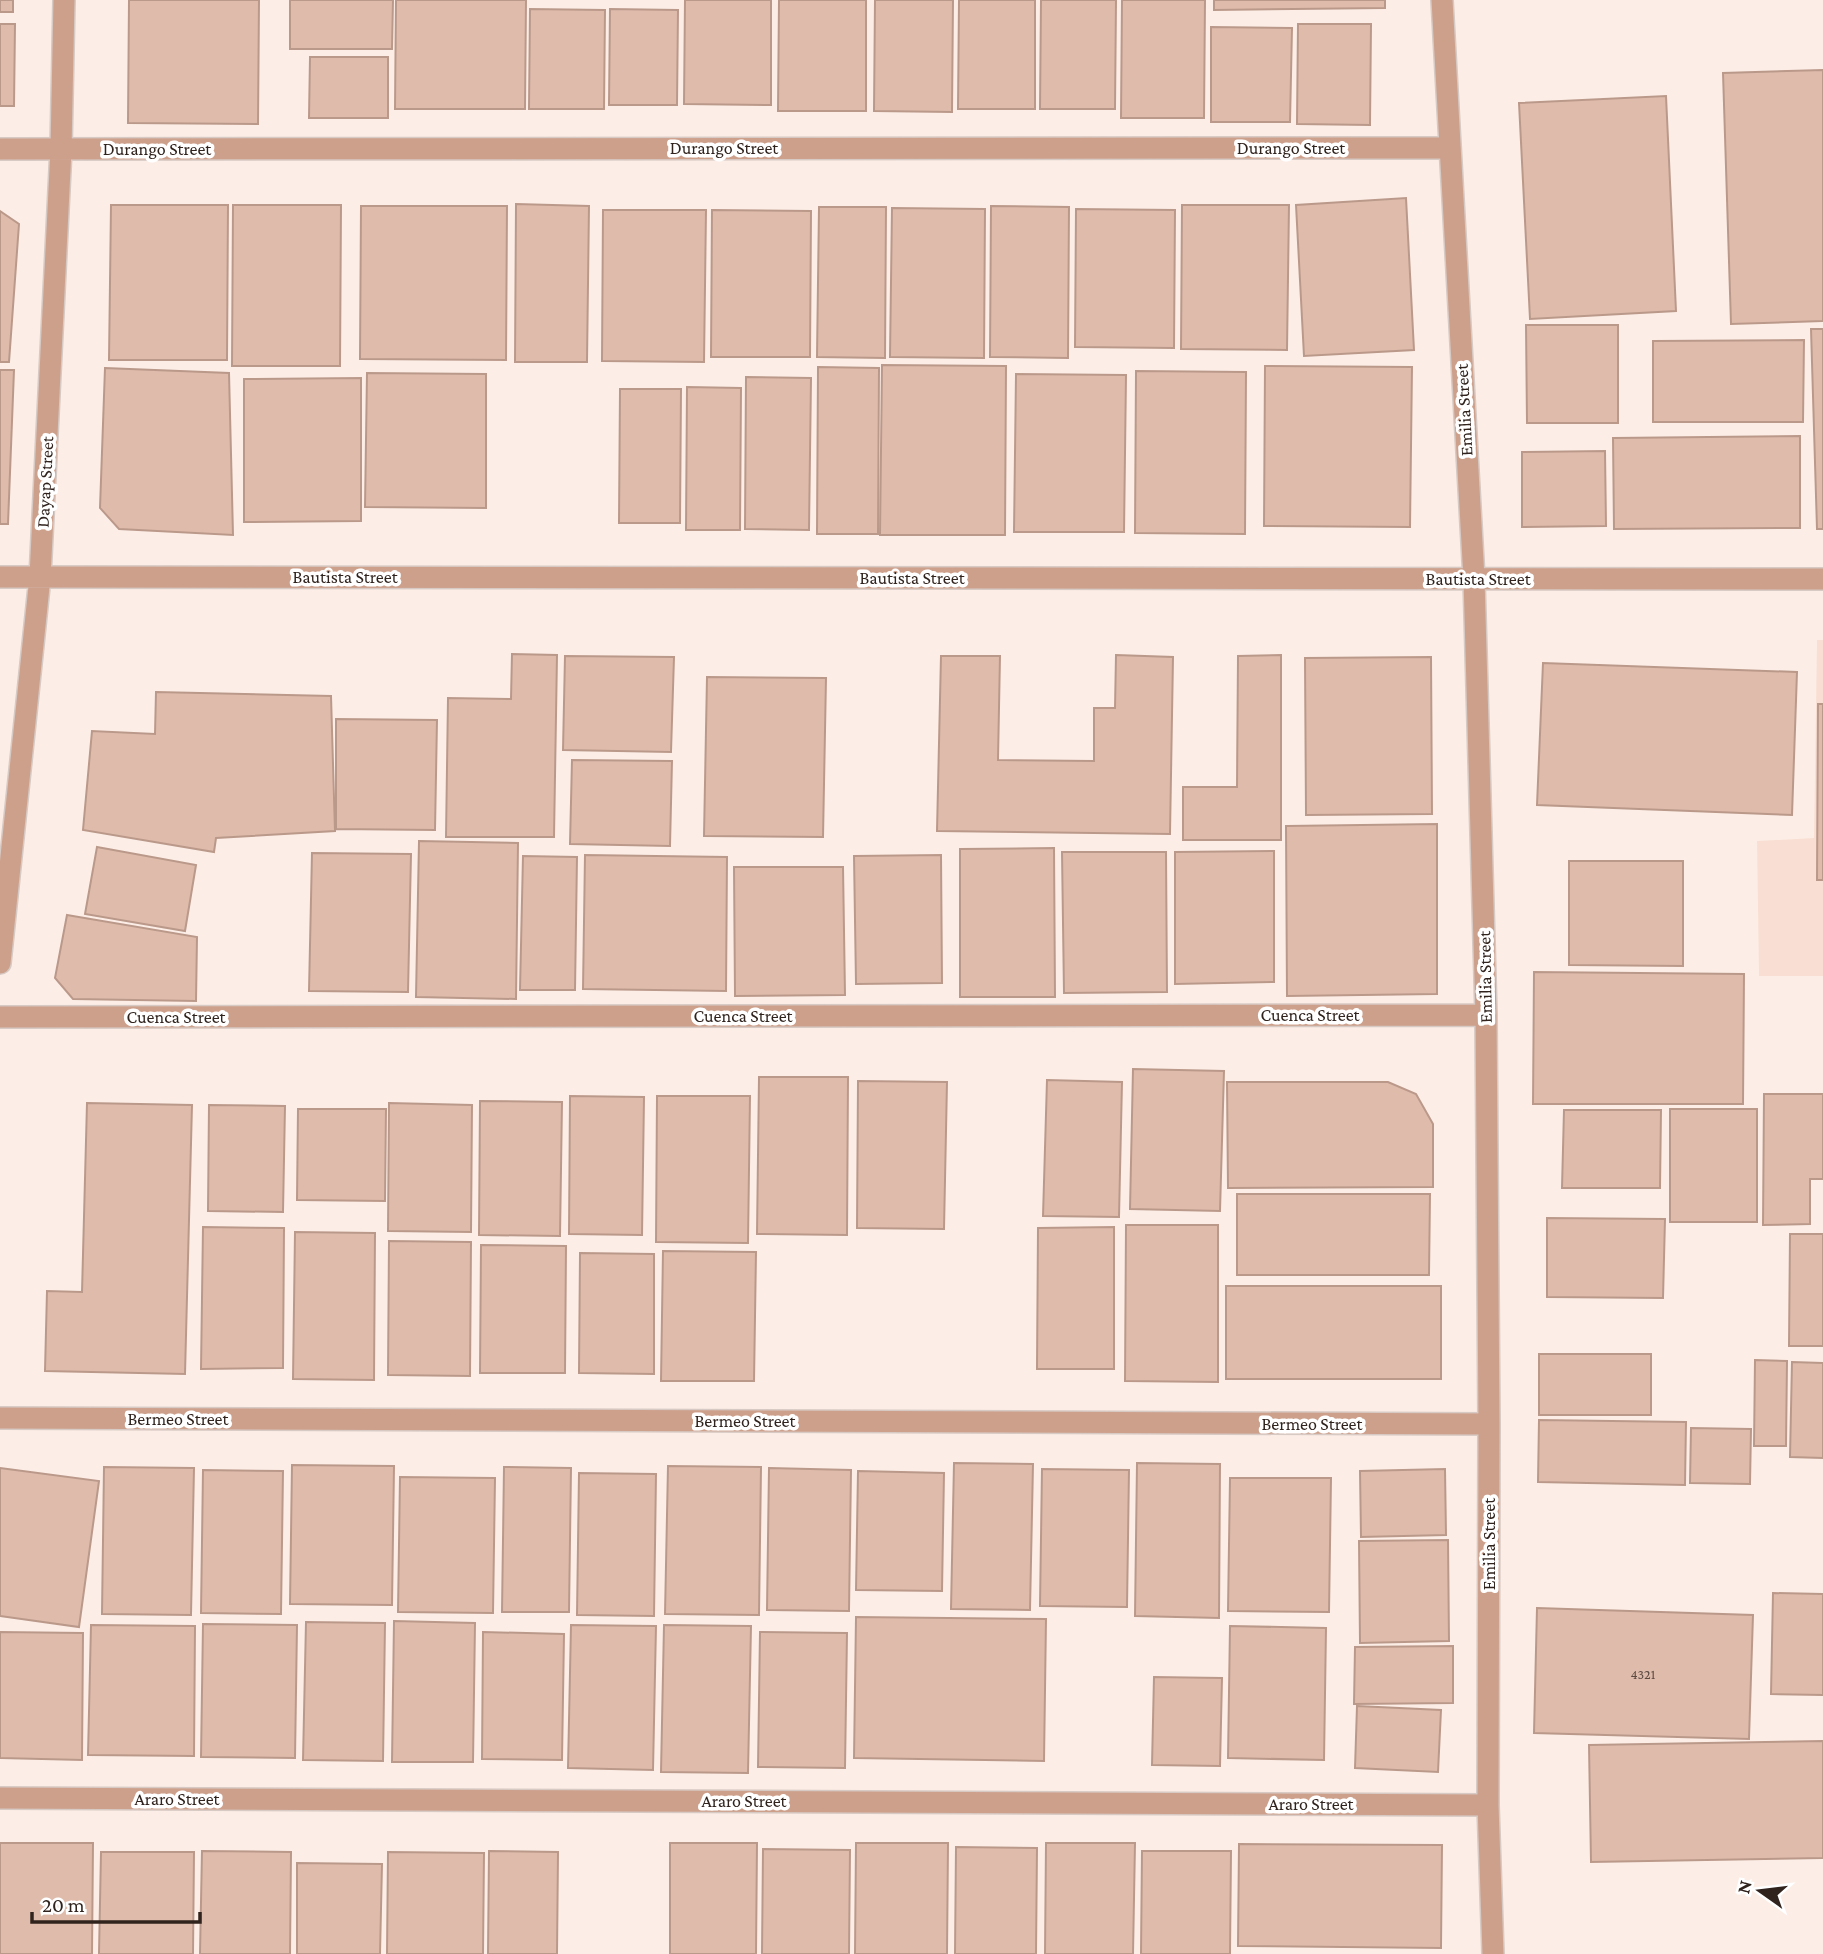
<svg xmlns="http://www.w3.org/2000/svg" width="1823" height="1954" viewBox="0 0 1823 1954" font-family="'Crimson Pro',serif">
	<rect width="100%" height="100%" fill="#fceee7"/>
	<!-- built -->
	<path fill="#f9dfd3" d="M 1817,640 L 1823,640 L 1823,976 L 1759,976 L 1757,841 L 1814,838 Z"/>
	<!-- building -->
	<path fill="#debbab" stroke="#bb998a" stroke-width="2" d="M 0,0 L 13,0 L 13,12 L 0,12 Z
		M 129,0 L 259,0 L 258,124 L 128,123 Z
		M 290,0 L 393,0 L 392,49 L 290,49 Z
		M 396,0 L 526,0 L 525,109 L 395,109 Z
		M 685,0 L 771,0 L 771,105 L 684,104 Z
		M 779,0 L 866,0 L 866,111 L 778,111 Z
		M 875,0 L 953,0 L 952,112 L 874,111 Z
		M 959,0 L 1035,0 L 1035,109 L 958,109 Z
		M 1041,0 L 1116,0 L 1115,109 L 1040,109 Z
		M 1122,0 L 1205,0 L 1204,118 L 1121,118 Z
		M 1214,0 L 1385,0 L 1385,8 L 1214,10 Z
		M 530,9 L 605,10 L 604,109 L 529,109 Z
		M 610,9 L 678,10 L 677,105 L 609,105 Z
		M 0,24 L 15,24 L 14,106 L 0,106 Z
		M 1298,24 L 1371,24 L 1370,125 L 1297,124 Z
		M 1211,27 L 1292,28 L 1290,122 L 1211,122 Z
		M 310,57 L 388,57 L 388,118 L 309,118 Z
		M 1823,70 L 1823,321 L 1731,324 L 1723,73 Z
		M 1666,96 L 1676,311 L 1530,319 L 1519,103 Z
		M 1406,198 L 1414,350 L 1304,356 L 1296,205 Z
		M 516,204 L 589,206 L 587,362 L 515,362 Z
		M 111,205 L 228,205 L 227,360 L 109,360 Z
		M 233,205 L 341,205 L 340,366 L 232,366 Z
		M 1182,205 L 1289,205 L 1287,350 L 1181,349 Z
		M 361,206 L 507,206 L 506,360 L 360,359 Z
		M 991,206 L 1069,207 L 1068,358 L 990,357 Z
		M 819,207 L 886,207 L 885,358 L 817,357 Z
		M 892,208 L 985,209 L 984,358 L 890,357 Z
		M 1076,209 L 1175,210 L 1174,348 L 1075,347 Z
		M 603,210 L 706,210 L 704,362 L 602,361 Z
		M 712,210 L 811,211 L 810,357 L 711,357 Z
		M 0,211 L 19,224 L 9,362 L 0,362 Z
		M 1526,325 L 1618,325 L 1618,423 L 1527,423 Z
		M 1811,329 L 1823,329 L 1823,529 L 1817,529 Z
		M 1804,340 L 1803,422 L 1653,422 L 1653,341 Z
		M 882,365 L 1006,366 L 1005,535 L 880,535 Z
		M 1265,366 L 1412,367 L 1410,527 L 1264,526 Z
		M 818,367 L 879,368 L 878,534 L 817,534 Z
		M 105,368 L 229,373 L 233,535 L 119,529 L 100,508 Z
		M 0,370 L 14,370 L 8,524 L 0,524 Z
		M 1136,371 L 1246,372 L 1245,534 L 1135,533 Z
		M 367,373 L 486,374 L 486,508 L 365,507 Z
		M 1016,374 L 1126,375 L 1124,532 L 1014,532 Z
		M 746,377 L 811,378 L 809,530 L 745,529 Z
		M 361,378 L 361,521 L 244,522 L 244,379 Z
		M 687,387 L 741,388 L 740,530 L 686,530 Z
		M 620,389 L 681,389 L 680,523 L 619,523 Z
		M 1800,436 L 1800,528 L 1614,529 L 1613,438 Z
		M 1605,451 L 1606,526 L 1522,527 L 1522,452 Z
		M 512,654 L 557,655 L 554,837 L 446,837 L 448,698 L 511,699 Z
		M 1116,655 L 1173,657 L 1170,834 L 937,831 L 941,656 L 1000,656 L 998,760 L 1094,761 L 1094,708 L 1115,708 Z
		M 1281,655 L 1281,840 L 1183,840 L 1183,787 L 1237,787 L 1238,656 Z
		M 565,656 L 674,657 L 671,752 L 563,750 Z
		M 1431,657 L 1432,814 L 1306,815 L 1305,658 Z
		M 1543,663 L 1797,672 L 1792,815 L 1537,805 Z
		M 707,677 L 826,678 L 823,837 L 704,836 Z
		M 156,692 L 331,696 L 335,831 L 216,838 L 214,852 L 83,830 L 92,731 L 155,734 Z
		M 1818,704 L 1823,704 L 1823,880 L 1817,880 Z
		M 336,719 L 437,720 L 435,830 L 336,829 Z
		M 572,760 L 672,761 L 670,846 L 570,844 Z
		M 1437,824 L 1437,994 L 1287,996 L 1286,826 Z
		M 419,841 L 518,843 L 516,999 L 416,997 Z
		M 97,847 L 196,865 L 185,931 L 85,914 Z
		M 1054,848 L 1055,997 L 960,997 L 960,849 Z
		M 1274,851 L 1274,982 L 1175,984 L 1175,852 Z
		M 1062,852 L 1166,852 L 1167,992 L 1064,993 Z
		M 312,853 L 411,854 L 408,992 L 309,991 Z
		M 585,855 L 727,857 L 726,991 L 583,989 Z
		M 941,855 L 942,983 L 856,984 L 854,856 Z
		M 523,856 L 577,857 L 575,990 L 520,990 Z
		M 1569,861 L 1683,861 L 1683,966 L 1569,965 Z
		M 734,867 L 843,867 L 845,995 L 735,996 Z
		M 67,915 L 197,937 L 196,1001 L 73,999 L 55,978 Z
		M 1534,972 L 1744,974 L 1743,1104 L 1533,1104 Z
		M 1133,1069 L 1224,1071 L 1220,1211 L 1130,1209 Z
		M 759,1077 L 848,1077 L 847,1235 L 757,1234 Z
		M 1047,1080 L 1122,1082 L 1119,1217 L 1043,1216 Z
		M 858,1081 L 947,1082 L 944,1229 L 857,1228 Z
		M 1227,1082 L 1388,1082 L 1416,1094 L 1433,1124 L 1433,1187 L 1228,1188 Z
		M 1764,1094 L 1823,1094 L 1823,1179 L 1810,1179 L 1810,1224 L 1763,1225 Z
		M 570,1096 L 644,1097 L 642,1235 L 569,1234 Z
		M 657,1096 L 750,1096 L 748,1243 L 656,1242 Z
		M 480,1101 L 562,1102 L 560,1236 L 479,1235 Z
		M 87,1103 L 192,1105 L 185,1374 L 45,1371 L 47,1291 L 82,1292 Z
		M 389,1103 L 472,1105 L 471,1232 L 388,1231 Z
		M 209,1105 L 285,1106 L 283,1212 L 208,1211 Z
		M 298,1109 L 386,1109 L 385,1201 L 297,1200 Z
		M 1670,1109 L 1757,1109 L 1757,1222 L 1670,1222 Z
		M 1564,1110 L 1661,1110 L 1660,1188 L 1562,1188 Z
		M 1237,1194 L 1430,1194 L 1429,1275 L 1237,1275 Z
		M 1547,1218 L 1665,1219 L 1663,1298 L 1547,1297 Z
		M 1126,1225 L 1218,1225 L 1218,1382 L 1125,1381 Z
		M 203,1227 L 284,1228 L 283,1368 L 201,1369 Z
		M 1114,1227 L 1114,1369 L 1037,1369 L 1038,1228 Z
		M 295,1232 L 375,1233 L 374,1380 L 293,1379 Z
		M 1790,1234 L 1823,1234 L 1823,1346 L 1789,1346 Z
		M 389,1241 L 471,1242 L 470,1376 L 388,1375 Z
		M 481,1245 L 566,1246 L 565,1373 L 480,1373 Z
		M 663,1251 L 756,1252 L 754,1381 L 661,1381 Z
		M 580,1253 L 654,1254 L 654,1374 L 579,1373 Z
		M 1226,1286 L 1441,1286 L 1441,1379 L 1226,1379 Z
		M 1539,1354 L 1651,1354 L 1651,1415 L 1539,1415 Z
		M 1755,1360 L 1787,1361 L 1786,1446 L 1754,1446 Z
		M 1792,1362 L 1823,1363 L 1823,1458 L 1790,1457 Z
		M 1539,1420 L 1686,1422 L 1685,1485 L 1538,1482 Z
		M 1691,1428 L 1751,1429 L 1750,1484 L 1690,1483 Z
		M 954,1463 L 1033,1464 L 1030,1610 L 951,1609 Z
		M 1137,1463 L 1220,1464 L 1219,1618 L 1135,1616 Z
		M 292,1465 L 394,1466 L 392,1605 L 290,1604 Z
		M 668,1466 L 761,1467 L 759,1615 L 665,1614 Z
		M 104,1467 L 194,1468 L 191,1615 L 102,1614 Z
		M 504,1467 L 571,1468 L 569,1612 L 502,1612 Z
		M 0,1468 L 99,1481 L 79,1627 L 0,1616 Z
		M 769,1468 L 851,1470 L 849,1611 L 767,1610 Z
		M 1042,1469 L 1129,1470 L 1127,1607 L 1040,1606 Z
		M 1445,1469 L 1446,1535 L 1361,1537 L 1360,1471 Z
		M 203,1470 L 283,1471 L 281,1614 L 201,1613 Z
		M 858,1471 L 944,1473 L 942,1591 L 856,1590 Z
		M 579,1473 L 656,1474 L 654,1616 L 577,1615 Z
		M 400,1477 L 495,1478 L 493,1613 L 398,1612 Z
		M 1230,1478 L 1331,1478 L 1329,1612 L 1228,1611 Z
		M 1448,1540 L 1449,1641 L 1360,1643 L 1359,1541 Z
		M 1773,1593 L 1823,1594 L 1823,1695 L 1771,1694 Z
		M 1537,1608 L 1753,1615 L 1749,1739 L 1534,1733 Z
		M 856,1617 L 1046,1619 L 1044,1761 L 854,1758 Z
		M 394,1621 L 475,1623 L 473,1762 L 392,1762 Z
		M 306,1622 L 385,1623 L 383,1761 L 303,1760 Z
		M 203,1624 L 297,1625 L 295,1758 L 201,1757 Z
		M 91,1625 L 195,1626 L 194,1756 L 88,1755 Z
		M 571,1625 L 656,1626 L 653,1770 L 568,1768 Z
		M 664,1625 L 751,1626 L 748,1773 L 661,1772 Z
		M 1230,1626 L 1326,1628 L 1324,1760 L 1228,1758 Z
		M 0,1632 L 83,1633 L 82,1760 L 0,1758 Z
		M 483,1632 L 564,1634 L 562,1760 L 482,1759 Z
		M 760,1632 L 847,1633 L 845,1768 L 758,1767 Z
		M 1453,1646 L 1453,1703 L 1354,1704 L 1355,1647 Z
		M 1154,1677 L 1222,1678 L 1220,1766 L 1152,1765 Z
		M 1357,1706 L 1441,1710 L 1438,1772 L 1355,1768 Z
		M 1823,1741 L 1823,1858 L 1591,1862 L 1589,1745 Z
		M 0,1843 L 93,1843 L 92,1954 L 0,1954 Z
		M 670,1843 L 757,1843 L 756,1954 L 670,1954 Z
		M 856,1843 L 948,1843 L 947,1954 L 855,1954 Z
		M 1046,1843 L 1135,1843 L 1133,1954 L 1045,1954 Z
		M 1239,1844 L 1442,1845 L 1441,1948 L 1238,1946 Z
		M 956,1847 L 1037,1848 L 1036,1954 L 955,1954 Z
		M 763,1849 L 850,1850 L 849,1954 L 762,1954 Z
		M 202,1851 L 291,1852 L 290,1954 L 200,1954 Z
		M 489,1851 L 558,1852 L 557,1954 L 488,1954 Z
		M 1142,1851 L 1231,1851 L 1230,1954 L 1141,1954 Z
		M 101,1852 L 194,1852 L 193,1954 L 99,1954 Z
		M 388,1852 L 484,1853 L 483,1954 L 387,1954 Z
		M 297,1863 L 382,1864 L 380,1954 L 297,1954 Z"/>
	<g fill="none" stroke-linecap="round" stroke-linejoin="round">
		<!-- minor casing -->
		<g stroke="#d7c9c3" stroke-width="24">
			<path id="minor" d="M 1442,0 L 1474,579 L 1486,1015 L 1489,1424 L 1488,1805 L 1493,1954
				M 0,149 L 1449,148
				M 0,577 L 1823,579
				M 0,963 L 40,577 L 61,149 L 64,0
				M 0,1017 L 1486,1015
				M 0,1418 L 1489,1424
				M 0,1798 L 1488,1805"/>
		</g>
		<!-- minor -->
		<use href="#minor" stroke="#cda08c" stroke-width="21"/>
	</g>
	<g text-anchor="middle" stroke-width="7" stroke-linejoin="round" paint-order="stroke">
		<!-- number labels -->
		<g font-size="14" fill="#5c4940">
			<text x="1643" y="1679">4321</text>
		</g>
		<!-- street labels -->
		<g font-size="18" fill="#30231d" stroke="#fff">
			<text x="724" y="154">Durango Street</text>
			<text x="1291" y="154">Durango Street</text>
			<text x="157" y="155">Durango Street</text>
			<text transform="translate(1464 410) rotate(-93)" y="6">Emilia Street</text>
			<text transform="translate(45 482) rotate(-87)" y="6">Dayap Street</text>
			<text x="345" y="583">Bautista Street</text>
			<text x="912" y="584">Bautista Street</text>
			<text x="1478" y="585">Bautista Street</text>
			<text transform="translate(1485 977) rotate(-91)" y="6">Emilia Street</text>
			<text x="1310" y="1021">Cuenca Street</text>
			<text x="743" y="1022">Cuenca Street</text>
			<text x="176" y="1023">Cuenca Street</text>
			<text x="178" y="1425">Bermeo Street</text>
			<text x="745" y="1427">Bermeo Street</text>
			<text x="1312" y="1430">Bermeo Street</text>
			<text transform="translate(1489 1544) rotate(-90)" y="6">Emilia Street</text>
			<text x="177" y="1805">Araro Street</text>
			<text x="744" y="1807">Araro Street</text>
			<text x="1311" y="1810">Araro Street</text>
		</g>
	</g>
	<!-- north arrow -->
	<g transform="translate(1760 1891) rotate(284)" stroke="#ffffff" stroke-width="5" paint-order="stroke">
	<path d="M0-5L12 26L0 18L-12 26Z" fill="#30231d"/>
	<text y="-10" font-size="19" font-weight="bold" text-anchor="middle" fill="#30231d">N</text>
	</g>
	<!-- scale -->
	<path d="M32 1912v10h168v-10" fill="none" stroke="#30231d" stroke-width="3.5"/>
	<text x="42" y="1912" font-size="21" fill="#30231d" stroke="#ffffff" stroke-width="5" paint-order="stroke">20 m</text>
</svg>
